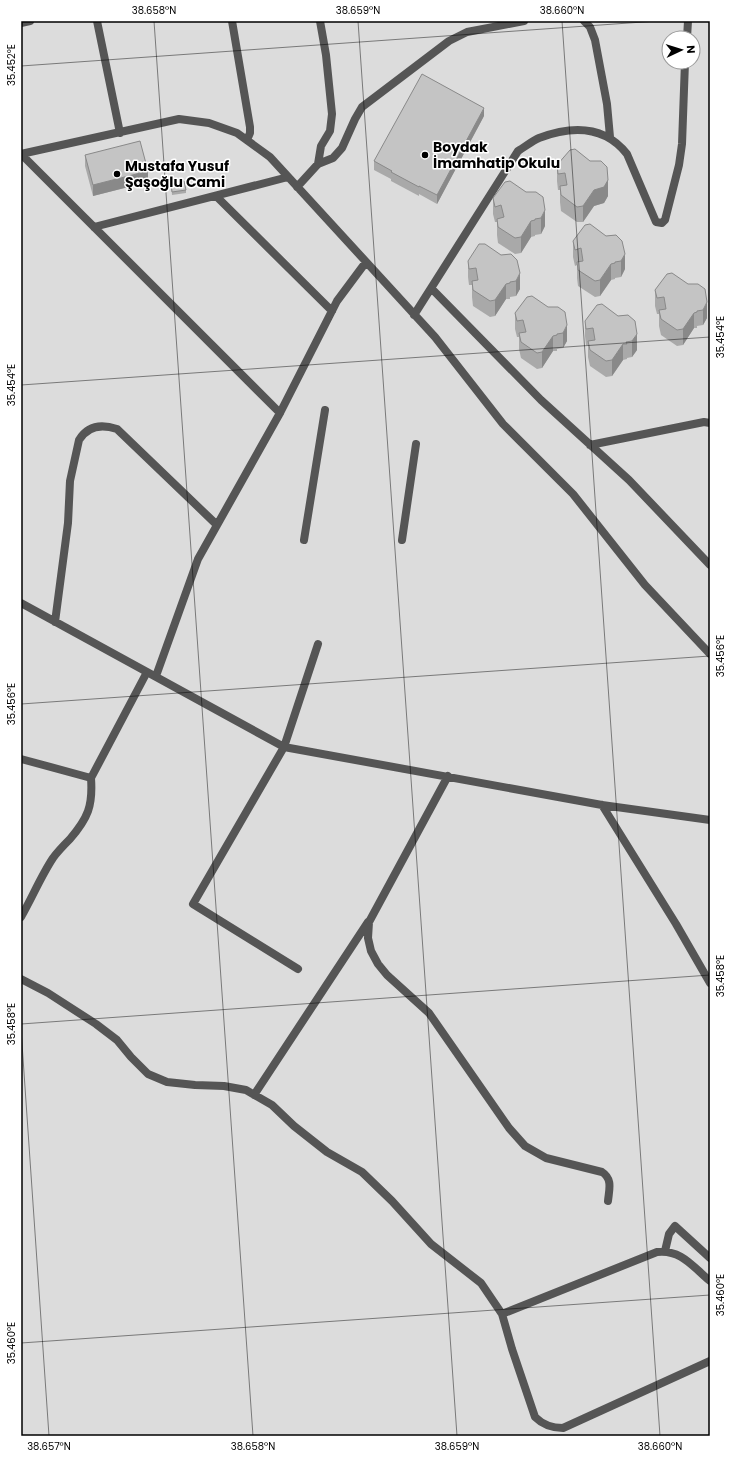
<svg xmlns="http://www.w3.org/2000/svg" width="731" height="1457" viewBox="0 0 731 1457" font-family="Poppins,sans-serif">
	<rect width="100%" height="100%" fill="#fff"/>
	<!-- green -->
	<path fill="#dcdcdc" fill-rule="evenodd" d="M 21,21 L 710,21 L 710,1436 L 21,1436 ZM 669,38 L 693,38 L 693,62 L 669,62 Z"/>
	<g fill="none" stroke-linecap="round" stroke-linejoin="round">
		<!-- minor -->
		<path stroke="#555" stroke-width="8" d="M 97,21 L 120,133
			M 232,21 L 250,127 L 250,133 L 247,140
			M 584,21 L 590,27 L 595,40 L 607,104 L 610,137
			M 21,23 L 30,21
			M 687,38 L 688,21
			M 21,154 L 179,119 L 209,123 L 237,133 L 270,157 L 435,337 L 503,424 L 573,494 L 645,585 L 710,654
			M 21,154 L 280,413
			M 318,164 L 321,146 L 330,131 L 332,114 L 326,55 L 320,21
			M 297,187 L 318,164 L 333,158 L 342,148 L 355,119 L 362,107 L 449,41 L 467,32 L 524,21
			M 216,196 L 332,311
			M 94,227 L 288,177
			M 431,288 L 541,400 L 629,480 L 710,565
			M 414,315 L 518,151 C 525,147 532,141 539,138 C 571,126 604,125 627,154 L 656,222 L 662,223 L 665,220 L 679,165 L 682,144 L 685,62
			M 590,445 L 704,422 L 710,423
			M 304,540 L 325,410
			M 402,540 L 416,444
			M 21,603 L 284,747 L 602,805 L 710,820
			M 55,622 L 68,523 L 70,481 L 79,440 C 88,425 102,424 117,429 L 217,525
			M 156,676 L 198,559 L 280,413 L 337,301 L 366,262
			M 21,759 L 91,778
			M 448,776 L 369,922 L 368,938 L 371,951 L 378,964 L 387,975 L 429,1013 L 509,1128 L 525,1146 L 546,1158 L 602,1172 C 613,1179 609,1190 608,1201
			M 602,805 L 676,924 L 710,983
			M 21,917 C 32,898 41,876 53,858 C 58,851 64,845 70,839 C 88,818 93,806 91,778 L 147,672
			M 298,969 L 193,904 L 284,747 L 318,644
			M 21,979 L 48,993 L 96,1024 L 117,1040 L 131,1057 L 148,1074 L 167,1082 L 195,1085 L 224,1086 L 246,1090 L 272,1105 L 294,1126 L 327,1152 L 362,1172 L 392,1201 L 431,1244 L 481,1283 L 502,1314 L 512,1349 L 535,1417 C 543,1425 551,1428 563,1428 L 710,1361
			M 254,1095 L 368,922
			M 665,1251 L 669,1234 L 675,1226 L 710,1258
			M 502,1314 L 657,1252 C 681,1249 693,1267 710,1281"/>
	</g>
	<!-- wall -->
	<path fill="#a9a9a9" d="M 484,116 L 437,204 L 419,194 L 419,196 L 391,181 L 391,179 L 374,170 L 374,161 Z
		M 85,155 L 148,182 L 93,196 L 85,166 Z
		M 557,165 L 608,196 L 604,203 L 594,206 L 583,222 L 577,222 L 561,211 L 560,202 L 560,190 L 558,190 L 557,181 Z
		M 171,183 L 186,190 L 186,193 L 172,195 Z
		M 526,192 L 536,192 L 545,226 L 541,234 L 535,235 L 535,236 L 531,237 L 521,253 L 515,254 L 498,243 L 497,235 L 497,222 L 495,222 L 493,214 L 493,198 Z
		M 616,235 L 625,269 L 621,277 L 615,278 L 615,279 L 611,280 L 600,296 L 595,297 L 578,286 L 577,278 L 577,265 L 575,266 L 573,257 L 573,241 L 606,236 Z
		M 511,254 L 520,289 L 516,296 L 510,297 L 510,299 L 506,299 L 495,316 L 490,317 L 473,306 L 472,297 L 472,285 L 469,285 L 468,277 L 468,261 L 501,255 Z
		M 688,284 L 698,284 L 707,318 L 703,325 L 697,326 L 697,328 L 694,328 L 683,345 L 677,346 L 661,335 L 659,326 L 659,314 L 657,314 L 655,306 L 655,290 Z
		M 548,307 L 558,307 L 567,341 L 563,348 L 557,349 L 557,351 L 553,351 L 542,368 L 537,369 L 521,358 L 519,349 L 519,337 L 517,337 L 515,329 L 515,313 Z
		M 628,315 L 637,350 L 632,357 L 627,358 L 627,359 L 623,360 L 612,376 L 606,377 L 590,366 L 588,357 L 588,345 L 586,345 L 585,336 L 585,321 L 618,316 Z"/>
	<!-- shaded-wall -->
	<path fill="#898989" d="M 484,108 L 484,116 L 437,204 L 437,195 Z
		M 148,171 L 148,182 L 93,196 L 93,185 Z
		M 608,180 L 608,196 L 604,203 L 594,206 L 583,222 L 583,206 L 594,190 Z
		M 545,210 L 545,226 L 541,234 L 541,218 Z
		M 531,221 L 531,237 L 521,253 L 521,237 Z
		M 625,254 L 625,269 L 621,277 L 621,261 Z
		M 611,264 L 611,280 L 600,296 L 600,280 Z
		M 520,273 L 520,289 L 516,296 L 516,281 Z
		M 506,284 L 506,299 L 495,316 L 495,300 Z
		M 707,302 L 707,318 L 703,325 L 703,310 Z
		M 694,313 L 694,328 L 683,345 L 683,329 Z
		M 567,325 L 567,341 L 563,348 L 563,333 Z
		M 637,334 L 637,350 L 632,357 L 632,341 Z
		M 553,336 L 553,351 L 542,368 L 542,352 Z
		M 623,344 L 623,360 L 612,376 L 612,360 Z"/>
	<!-- building -->
	<path fill="#c4c4c4" stroke="#898989" d="M 422,74 L 484,108 L 437,195 L 419,186 L 419,187 L 391,172 L 392,171 L 374,161 Z
		M 140,141 L 148,171 L 93,185 L 85,155 Z
		M 575,149 L 590,161 L 601,161 L 607,167 L 608,180 L 604,187 L 594,190 L 583,206 L 577,207 L 561,195 L 560,186 L 567,185 L 565,173 L 558,174 L 557,165 L 570,150 Z
		M 184,181 L 186,190 L 172,192 L 171,183 Z
		M 510,181 L 526,192 L 536,192 L 543,197 L 545,210 L 541,218 L 535,219 L 535,220 L 531,221 L 521,237 L 515,238 L 498,227 L 497,219 L 504,217 L 501,205 L 495,207 L 493,198 L 505,182 Z
		M 590,224 L 606,236 L 616,235 L 622,241 L 625,254 L 621,261 L 615,262 L 615,263 L 611,264 L 600,280 L 595,281 L 578,270 L 577,262 L 583,261 L 581,248 L 575,250 L 573,241 L 585,225 Z
		M 479,244 L 485,244 L 501,255 L 511,254 L 517,260 L 520,273 L 516,281 L 510,282 L 510,283 L 506,284 L 495,300 L 490,301 L 473,290 L 472,281 L 478,280 L 476,268 L 469,269 L 468,261 Z
		M 672,273 L 688,284 L 698,284 L 705,289 L 707,302 L 703,310 L 697,311 L 697,312 L 694,313 L 683,329 L 677,330 L 661,319 L 659,310 L 666,309 L 664,297 L 657,298 L 655,290 L 667,274 Z
		M 532,296 L 548,307 L 558,307 L 565,312 L 567,325 L 563,333 L 557,334 L 557,335 L 553,336 L 542,352 L 537,353 L 521,342 L 519,333 L 526,332 L 523,320 L 517,321 L 515,313 L 527,297 Z
		M 602,304 L 618,316 L 628,315 L 635,321 L 637,334 L 632,341 L 626,342 L 627,344 L 623,344 L 612,360 L 606,361 L 590,350 L 588,341 L 595,340 L 593,328 L 586,329 L 585,321 L 597,305 Z"/>
	<!-- ticks -->
	<path fill="none" stroke="#000" stroke-width="1" stroke-opacity="0.45" d="M 154,21 L 253,1436M 358,21 L 457,1436M 562,21 L 660,1436M 21,66 L 657,21M 21,385 L 710,337M 21,704 L 710,656M 21,1024 L 710,975M 21,1029 L 49,1436M 21,1343 L 710,1295"/>
	<!-- markers -->
	<g fill="#000" stroke="#fff" stroke-width="1.5">
		<circle cx="425" cy="155" r="4"/>
		<circle cx="117" cy="174" r="4"/>
	</g>
	<g text-anchor="middle" stroke-width="3" stroke-linejoin="round" paint-order="stroke">
		<!-- poi labels -->
		<g font-size="14" font-weight="bold" fill="#000" stroke="#fff" text-anchor="start">
			<text x="433" y="152">Boydak<tspan x="433" dy="16">İmamhatip Okulu</tspan></text>
			<text x="125" y="171">Mustafa Yusuf<tspan x="125" dy="16">Şaşoğlu Cami</tspan></text>
		</g>
	</g>
	<!-- border -->
	<rect width="731" height="1457" fill="none" stroke="#ffffff" stroke-width="44"/>
	<!-- north arrow -->
	<g transform="translate(681 50) rotate(86)"><circle r="19" fill="#ffffff" stroke="#999999"/>
	<path d="M0-3L7 15L0 10L-7 15Z" fill="#000000"/>
	<text y="-6" font-size="11" font-weight="bold" text-anchor="middle" fill="#000000">N</text>
	</g>
	<rect x="22" y="22" width="687" height="1413" fill="none" stroke="#000" stroke-width="1.5"/>
	<g font-size="10" text-anchor="middle" fill="#000">
		<text x="154" y="14">38.658°N</text>
		<text x="358" y="14">38.659°N</text>
		<text x="562" y="14">38.660°N</text>
		<text transform="translate(11 65) rotate(-90)" y="4">35.452°E</text>
		<text transform="translate(720 337) rotate(-90)" y="4">35.454°E</text>
		<text transform="translate(11 385) rotate(-90)" y="4">35.454°E</text>
		<text transform="translate(720 656) rotate(-90)" y="4">35.456°E</text>
		<text transform="translate(11 704) rotate(-90)" y="4">35.456°E</text>
		<text transform="translate(720 976) rotate(-90)" y="4">35.458°E</text>
		<text transform="translate(11 1024) rotate(-90)" y="4">35.458°E</text>
		<text transform="translate(720 1295) rotate(-90)" y="4">35.460°E</text>
		<text transform="translate(11 1343) rotate(-90)" y="4">35.460°E</text>
		<text x="49" y="1450">38.657°N</text>
		<text x="253" y="1450">38.658°N</text>
		<text x="457" y="1450">38.659°N</text>
		<text x="660" y="1450">38.660°N</text>
	</g>
</svg>
